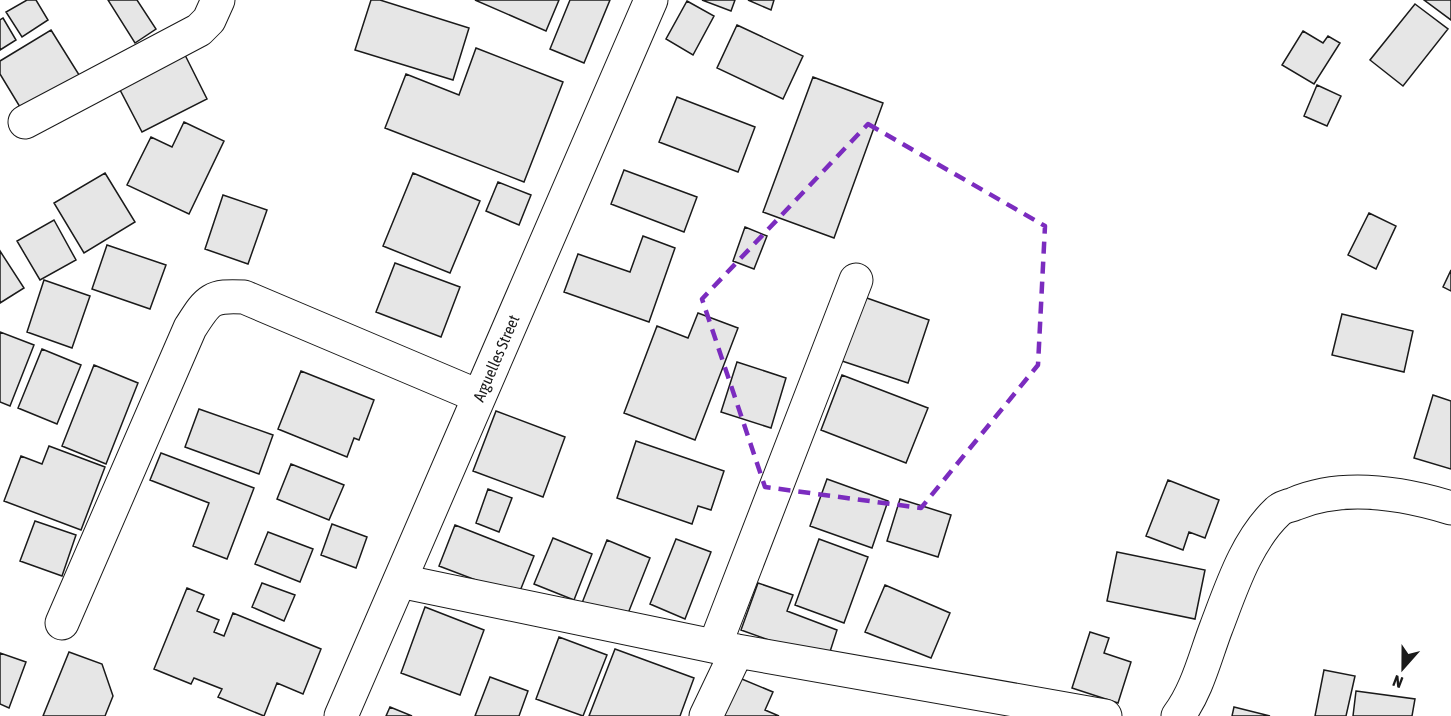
<svg xmlns="http://www.w3.org/2000/svg" width="1451" height="716" viewBox="0 0 1451 716" font-family="'Asap Condensed',sans-serif">
	<rect width="100%" height="100%" fill="#fff"/>
	<!-- building -->
	<path fill="#e6e6e6" stroke="#1a1a1a" stroke-width="1.5" d="M 27,0 L 36,0 L 48,20 L 22,37 L 6,12 Z
		M 108,0 L 137,0 L 156,29 L 135,43 Z
		M 371,0 L 380,0 L 469,28 L 453,80 L 355,50 Z
		M 475,0 L 559,0 L 546,31 Z
		M 570,0 L 610,0 L 584,63 L 550,49 Z
		M 702,0 L 735,0 L 731,11 Z
		M 748,0 L 774,0 L 771,10 Z
		M 1424,0 L 1451,0 L 1451,20 Z
		M 687,1 L 714,16 L 693,55 L 666,39 Z
		M 1415,4 L 1448,29 L 1403,86 L 1370,60 Z
		M 3,18 L 16,40 L 0,50 L 0,20 Z
		M 737,25 L 803,56 L 783,99 L 717,68 Z
		M 51,30 L 81,78 L 23,112 L 0,74 L 0,61 Z
		M 1303,31 L 1323,43 L 1328,36 L 1340,43 L 1314,84 L 1282,65 Z
		M 476,48 L 563,82 L 524,182 L 385,128 L 406,74 L 459,95 Z
		M 184,53 L 207,99 L 142,132 L 118,86 Z
		M 813,77 L 883,103 L 834,238 L 763,212 Z
		M 1317,85 L 1341,96 L 1327,126 L 1304,116 Z
		M 677,97 L 755,127 L 738,172 L 659,142 Z
		M 184,122 L 224,141 L 189,214 L 127,185 L 151,137 L 172,147 Z
		M 624,170 L 697,197 L 684,232 L 611,204 Z
		M 105,173 L 135,222 L 84,253 L 54,203 Z
		M 413,173 L 480,201 L 450,273 L 383,246 Z
		M 498,182 L 531,195 L 519,225 L 486,211 Z
		M 223,195 L 267,210 L 248,264 L 205,249 Z
		M 1369,213 L 1396,226 L 1376,269 L 1348,255 Z
		M 54,220 L 76,260 L 40,280 L 17,241 Z
		M 745,227 L 767,236 L 754,269 L 733,261 Z
		M 643,236 L 675,248 L 649,322 L 564,292 L 578,254 L 630,272 Z
		M 107,245 L 166,265 L 150,309 L 92,289 Z
		M 0,251 L 24,288 L 0,303 Z
		M 395,263 L 460,287 L 441,337 L 376,312 Z
		M 1451,270 L 1451,291 L 1443,287 Z
		M 44,280 L 90,296 L 72,348 L 27,332 Z
		M 864,297 L 929,320 L 908,383 L 842,361 Z
		M 698,313 L 738,328 L 695,440 L 624,413 L 657,326 L 688,338 Z
		M 1342,314 L 1413,331 L 1404,372 L 1332,355 Z
		M 0,332 L 34,345 L 10,406 L 0,402 Z
		M 42,349 L 81,365 L 57,424 L 18,408 Z
		M 737,362 L 786,378 L 771,428 L 721,412 Z
		M 94,365 L 138,383 L 106,464 L 62,446 Z
		M 301,371 L 374,400 L 359,440 L 354,438 L 347,457 L 278,429 Z
		M 842,375 L 928,408 L 906,463 L 821,430 Z
		M 1433,395 L 1451,401 L 1451,469 L 1414,458 Z
		M 199,409 L 273,435 L 259,474 L 185,447 Z
		M 496,411 L 565,437 L 543,497 L 473,471 Z
		M 636,441 L 724,471 L 711,510 L 698,506 L 692,524 L 617,498 Z
		M 49,446 L 105,467 L 81,530 L 4,501 L 21,456 L 42,464 Z
		M 161,453 L 254,488 L 227,559 L 193,546 L 209,503 L 150,480 Z
		M 291,464 L 344,485 L 329,520 L 277,499 Z
		M 827,479 L 888,501 L 872,548 L 810,526 Z
		M 1168,480 L 1219,500 L 1205,538 L 1189,532 L 1183,550 L 1146,536 Z
		M 488,489 L 512,498 L 499,532 L 476,523 Z
		M 900,499 L 951,515 L 938,557 L 887,541 Z
		M 35,521 L 76,535 L 62,576 L 20,561 Z
		M 332,524 L 367,537 L 356,568 L 321,555 Z
		M 455,525 L 534,556 L 518,596 L 439,566 Z
		M 268,532 L 313,549 L 300,582 L 255,564 Z
		M 553,538 L 592,554 L 574,600 L 534,584 Z
		M 676,539 L 711,552 L 685,619 L 650,604 Z
		M 819,539 L 868,557 L 844,623 L 795,605 Z
		M 607,540 L 650,558 L 625,621 L 582,603 Z
		M 1117,552 L 1205,570 L 1195,619 L 1107,601 Z
		M 262,583 L 295,595 L 284,621 L 252,607 Z
		M 758,583 L 793,595 L 787,611 L 837,630 L 827,661 L 741,630 Z
		M 885,585 L 950,613 L 931,658 L 865,632 Z
		M 187,588 L 204,595 L 197,611 L 219,620 L 214,632 L 224,636 L 233,613 L 321,649 L 303,694 L 277,683 L 264,716 L 218,697 L 222,689 L 194,678 L 191,684 L 154,669 Z
		M 425,607 L 484,630 L 460,695 L 401,673 Z
		M 1090,632 L 1109,638 L 1104,653 L 1131,662 L 1118,703 L 1072,688 Z
		M 559,637 L 607,655 L 583,716 L 536,699 Z
		M 615,649 L 694,678 L 680,716 L 589,716 Z
		M 69,652 L 102,664 L 113,696 L 105,716 L 43,716 Z
		M 0,653 L 26,662 L 9,708 L 0,704 Z
		M 1324,670 L 1355,676 L 1346,716 L 1315,716 Z
		M 490,677 L 528,691 L 519,716 L 475,716 Z
		M 737,677 L 773,692 L 765,710 L 779,716 L 720,716 Z
		M 1356,691 L 1415,699 L 1412,716 L 1353,716 Z
		M 390,707 L 412,716 L 386,716 Z
		M 1234,707 L 1270,716 L 1232,716 Z"/>
	<g fill="none" stroke-linecap="round" stroke-linejoin="round">
		<!-- minor casing -->
		<g stroke="#1a1a1a" stroke-width="35">
			<path id="minor" d="M 25,122 L 199,30 L 209,20 L 218,0
				M 400,581 L 737,651 L 1105,716
				M 62,623 L 190,328 C 208,300 210,295 244,297 L 478,396
				M 715,645 L 856,280
				M 706,716 L 737,651
				M 1178,716 C 1197,691 1205,657 1216,628 C 1231,589 1246,541 1278,511 C 1282,507 1289,506 1294,504 C 1343,483 1402,493 1451,508"/>
		</g>
		<!-- tertiary casing -->
		<g stroke="#1a1a1a" stroke-width="35">
			<g id="tertiary">
				<path id="s1" d="M 341,716 L 651,0"/>
			</g>
		</g>
		<!-- minor -->
		<use href="#minor" stroke="#fff" stroke-width="33"/>
		<!-- tertiary -->
		<use href="#tertiary" stroke="#fff" stroke-width="33"/>
	</g>
	<!-- marked area -->
	<path fill="none" stroke="#7b2cbf" stroke-width="4.5" stroke-dasharray="12 8" stroke-linejoin="round" d="M 868,124 L 1045,226 L 1038,365 L 921,508 L 765,487 L 702,299 Z"/>
	<g text-anchor="middle" stroke-width="4.5" stroke-linejoin="round" paint-order="stroke">
		<!-- street labels -->
		<g font-size="16" fill="#1a1a1a" stroke="#fff">
			<text dy="6" stroke="none"><textPath href="#s1" startOffset="390">Arguelles Street</textPath></text>
		</g>
	</g>
	<!-- north arrow -->
	<g transform="translate(1403 668) rotate(201)" stroke="#ffffff" stroke-width="4.5" paint-order="stroke">
	<path d="M0-4.5L10 22L0 15L-10 22Z" fill="#1a1a1a"/>
	<text y="-9" font-size="16" font-weight="bold" text-anchor="middle" fill="#1a1a1a">N</text>
	</g>
</svg>
